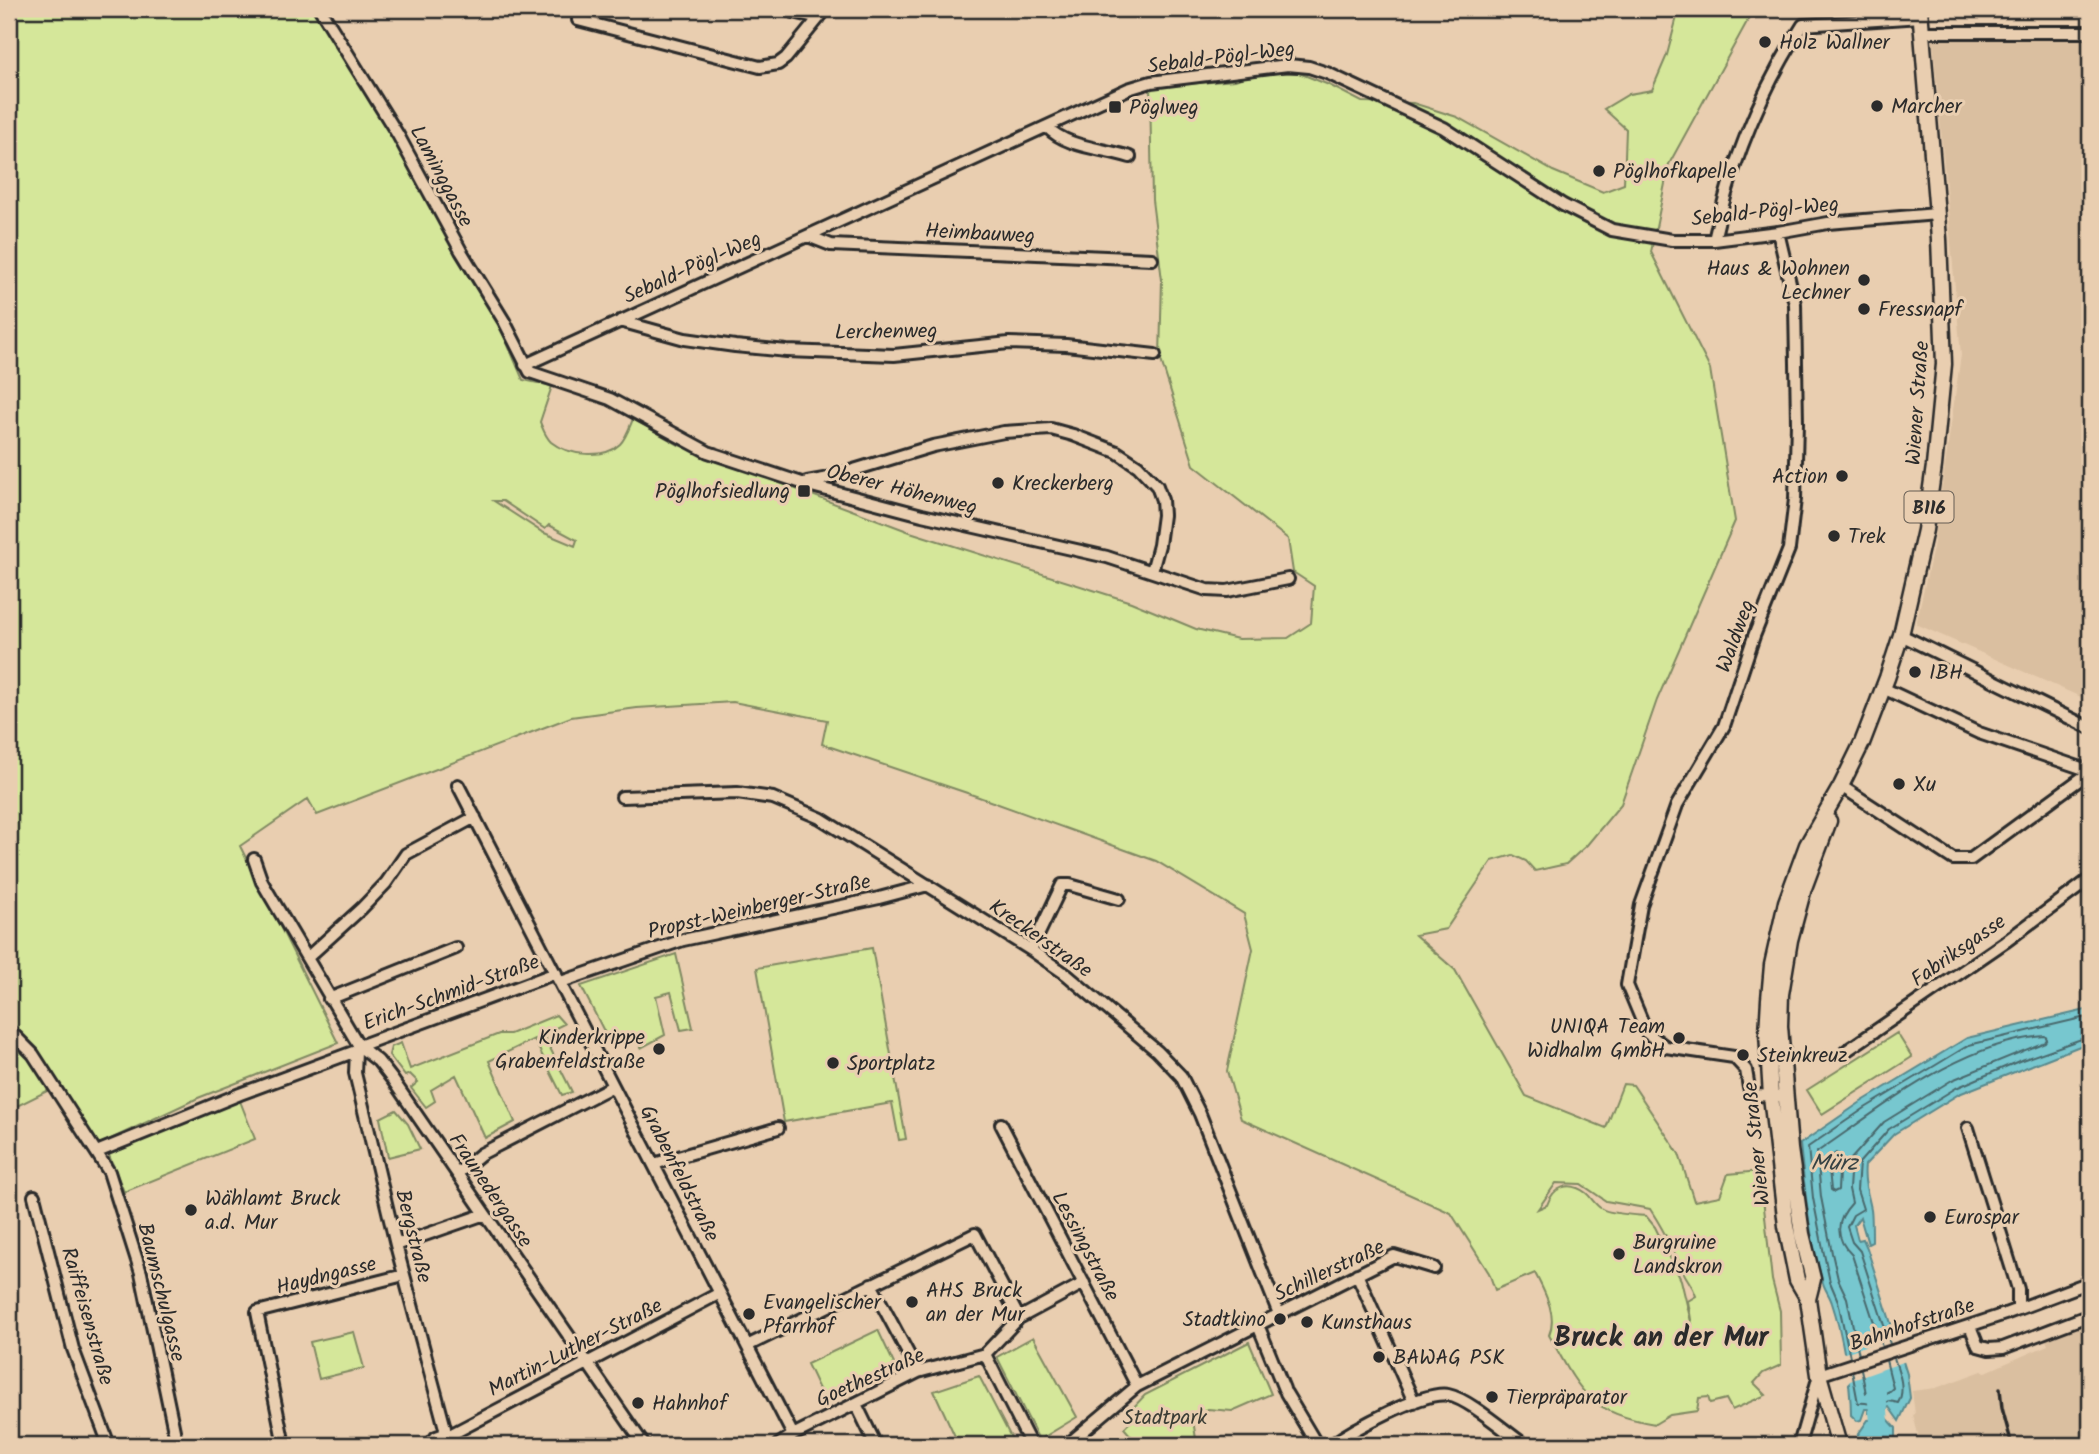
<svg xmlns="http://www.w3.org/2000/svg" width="2099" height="1454" viewBox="0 0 2099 1454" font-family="Kalam,sans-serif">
	<rect width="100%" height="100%" fill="#e9ceb0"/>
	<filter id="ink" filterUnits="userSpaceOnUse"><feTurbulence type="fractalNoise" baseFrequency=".0143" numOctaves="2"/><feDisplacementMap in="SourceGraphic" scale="14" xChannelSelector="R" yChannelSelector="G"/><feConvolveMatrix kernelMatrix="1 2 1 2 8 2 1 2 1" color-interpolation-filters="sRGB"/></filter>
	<g filter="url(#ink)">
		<!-- built -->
		<path fill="#dabfa0" d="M 1932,31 L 2090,38 L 2090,701 L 1916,624 L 1933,548 L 1961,355 Z
			M 2090,1322 L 2090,1445 L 1910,1445 L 1909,1442 L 1913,1441 L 1918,1434 L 1913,1415 L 1915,1414 L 1912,1391 L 1936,1388 L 1982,1371 L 1986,1372 L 2048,1345 L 2046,1340 Z"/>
		<!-- green -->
		<path fill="#d5e79a" stroke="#808962" stroke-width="2" fill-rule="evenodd" d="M 9,9 L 315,9 L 410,163 L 462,263 L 498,322 L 523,380 L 552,386 L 540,422 C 543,429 545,436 551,442 C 567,455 604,460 620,444 C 626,438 630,426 633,419 L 679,445 L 910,532 L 1131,602 L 1196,629 L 1238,639 L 1288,638 L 1311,623 L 1314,586 L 1293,572 L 1288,539 L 1194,465 L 1160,357 L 1162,280 L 1152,200 L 1150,87 L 1235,80 L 1255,73 L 1299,73 L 1329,85 L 1362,102 L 1413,103 L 1457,117 L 1553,171 L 1603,192 L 1624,184 L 1626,129 L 1604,109 L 1629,94 L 1652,90 L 1667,55 L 1679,9 L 1754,9 L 1669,164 L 1651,252 L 1710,369 L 1735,521 L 1657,700 L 1621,804 L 1587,845 L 1566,864 L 1535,871 L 1526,861 L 1513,855 L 1492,861 L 1446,929 L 1415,935 L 1455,970 L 1526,1096 L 1606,1128 L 1623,1084 L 1633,1085 L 1679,1154 L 1694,1201 L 1720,1196 L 1728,1174 L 1760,1171 L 1772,1280 L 1780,1311 L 1781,1365 L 1763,1373 L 1754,1383 L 1766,1395 L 1732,1410 L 1726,1399 L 1710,1403 L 1708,1397 L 1699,1398 L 1697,1411 L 1670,1415 L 1655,1424 C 1587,1412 1580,1391 1549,1335 C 1558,1315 1544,1291 1535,1273 L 1495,1290 L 1489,1273 L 1451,1213 L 1241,1119 L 1227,1071 L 1253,949 L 1244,914 L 1156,861 L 976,796 L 822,744 L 827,720 L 733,702 L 637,708 L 571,717 L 317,815 L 308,799 L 240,846 L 338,1043 L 198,1098 L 96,1146 L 53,1088 L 9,1110 ZM 494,501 L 503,501 L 545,529 L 549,525 L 577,540 L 575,546 L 542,532 ZM 1556,1183 L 1581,1184 L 1606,1201 L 1650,1209 C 1664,1230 1673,1249 1683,1271 C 1687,1281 1692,1283 1696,1296 L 1688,1301 L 1692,1326 L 1681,1280 L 1655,1227 L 1646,1216 C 1635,1215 1610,1214 1602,1209 C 1595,1205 1591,1197 1586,1193 C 1569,1180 1553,1187 1547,1205 L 1538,1209 Z
			M 872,948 L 906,1139 L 899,1140 L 892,1103 L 784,1122 L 757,968 Z
			M 676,954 L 693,1028 L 681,1030 L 671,992 L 656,996 L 665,1035 L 641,1048 L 634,1036 L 622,1042 L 610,1043 L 581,986 Z
			M 556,1015 L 564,1024 L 543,1034 L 572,1092 L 562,1095 L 534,1039 L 489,1061 L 515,1122 L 485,1138 L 456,1075 L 431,1090 L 435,1101 L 426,1107 L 411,1088 L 418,1082 L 410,1074 L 405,1076 L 389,1055 L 391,1047 L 401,1043 L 410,1069 L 499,1034 L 510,1034 Z
			M 1897,1033 L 1912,1057 L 1822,1114 L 1807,1090 Z
			M 240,1101 L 255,1139 L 124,1192 L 108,1153 Z
			M 396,1110 L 408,1124 L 420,1149 L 388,1157 L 380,1118 Z
			M 878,1330 L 895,1366 L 824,1400 L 807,1364 Z
			M 354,1332 L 364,1368 L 319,1379 L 310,1342 Z
			M 1033,1337 L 1077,1417 L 1039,1440 L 997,1357 Z
			M 1249,1342 L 1271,1394 L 1232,1411 L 1208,1409 L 1193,1420 L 1196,1439 L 1187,1445 L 1139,1445 L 1124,1428 L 1134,1418 L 1129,1412 L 1145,1395 Z
			M 979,1376 L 1015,1445 L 959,1445 L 934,1391 Z"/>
		<!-- water -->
		<path fill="#77c7cf" stroke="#59898d" stroke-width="2" d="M 2090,1009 L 2090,1042 L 1959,1094 L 1894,1134 L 1865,1165 C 1863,1182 1868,1193 1871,1209 C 1872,1215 1872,1235 1872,1242 L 1868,1244 L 1860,1217 L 1854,1225 L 1858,1240 L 1863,1239 L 1867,1248 L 1907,1374 L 1910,1398 L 1899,1421 L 1889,1407 L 1887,1408 L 1887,1410 L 1868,1413 L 1868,1409 L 1865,1409 L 1861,1420 L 1857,1421 L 1851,1415 C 1851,1384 1842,1333 1832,1303 C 1830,1296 1825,1290 1823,1283 C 1809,1239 1805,1190 1800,1144 L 1861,1102 L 1967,1038 Z
			M 1887,1418 L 1896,1428 L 1896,1437 L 1901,1444 L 1859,1445 L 1857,1436 L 1868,1420 Z"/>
		<!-- pier -->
		<path fill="#e9ceb0" d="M 1898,1334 L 1906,1361 L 1850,1381 L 1845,1387 L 1839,1351 L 1845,1353 Z"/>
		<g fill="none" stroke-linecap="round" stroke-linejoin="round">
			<!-- shore -->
			<path stroke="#49696d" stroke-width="2" d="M 1836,1153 L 1840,1156 L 1838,1190 L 1834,1192 L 1831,1190 L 1828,1159 Z
				M 1890,1344 L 1860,1251 L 1852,1242 L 1847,1227 L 1853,1215 L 1863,1209 L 1857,1190 L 1859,1163 L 1889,1129 L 1956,1088 L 2019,1061 L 2090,1036
				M 1859,1355 L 1847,1298 L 1838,1279 L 1832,1253 L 1821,1197 L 1817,1152 C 1885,1106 1961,1042 2045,1036 L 2047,1039 L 2045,1042 L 1952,1080 L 1884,1122 L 1851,1159 L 1849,1189 L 1852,1203 C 1836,1220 1834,1238 1852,1255 L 1882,1347
				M 1850,1357 L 1838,1301 L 1830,1282 L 1824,1254 L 1813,1198 L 1808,1147 L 1865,1108 L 1969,1045 L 2090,1016
				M 1861,1369 L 1866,1393 C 1874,1395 1886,1396 1893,1388 L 1886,1360
				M 1852,1371 L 1858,1403 C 1865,1402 1869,1404 1876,1405 C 1886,1405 1883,1398 1898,1403 C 1906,1389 1899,1372 1894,1358"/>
			<!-- river -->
			<path stroke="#77c7cf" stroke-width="19" d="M 1876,1388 L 1882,1445"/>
			<!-- minor casing -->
			<g stroke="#2b2b2b" stroke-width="16">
				<path id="minor" d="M 320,9 L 398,135 L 461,251 L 504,321 L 530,372 L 610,399 L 708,452 L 808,485 L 922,515 L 1107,557 L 1207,590 L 1227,591 L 1288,579
					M 781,9 L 819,18
					M 578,20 L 760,67 L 778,64 L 786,58 L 826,9
					M 1922,32 L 2090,32
					M 1047,127 C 1067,148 1103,148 1130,157
					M 808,236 L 831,245 L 1152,259
					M 1714,240 C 1731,164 1761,90 1803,25 L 1921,17
					M 620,321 L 685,339 L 735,346 L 787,351 L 894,355 L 1009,343 L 1066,345 L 1155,355
					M 525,365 L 1128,89 L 1151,82 L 1288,65 L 1309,67 L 1327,73 L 1444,128 L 1563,205 L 1612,230 L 1672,240 L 1714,240 L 1778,232 L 1828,223 L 1937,214
					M 807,482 L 824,479 L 933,446 L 1004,432 L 1051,429 L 1073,435 L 1117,452 L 1138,466 L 1157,486 L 1162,500 L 1163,515 L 1159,545 L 1152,571
					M 1901,635 L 2090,728
					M 1883,688 L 1979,733 L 2090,771
					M 458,785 L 793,1435
					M 1841,786 L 1953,859 L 1971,859 L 2090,772
					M 622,797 L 737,793 L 773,798 L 820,818 L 1031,950 L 1067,975 L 1157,1051 L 1181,1076 L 1200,1114 L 1279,1314
					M 254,859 L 262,882 L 359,1046 L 378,1061 L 392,1079 L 644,1445
					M 1031,950 L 1062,885 L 1070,885 L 1119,899
					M 307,958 L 362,908 L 386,883 L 406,854 L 475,817
					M 561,982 L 683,940 L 879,898 L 928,885
					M 329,999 L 456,948
					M 9,1030 L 33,1054 L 109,1172 L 141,1273 L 177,1445
					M 359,1046 L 356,1051 L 355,1073 L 396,1245 L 445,1428 L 444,1435
					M 359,1046 L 556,973
					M 1846,1051 L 2005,942 L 2090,879
					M 1778,1096 L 1755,1095 L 1749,1088 L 1746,1070 L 1734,1057 L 1666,1047 L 1647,1033 L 1627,985 L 1641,905 L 1677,805 L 1724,726 L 1754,636 L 1789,549 L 1795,499 L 1797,423 L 1795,304 L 1778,232
					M 1001,1124 L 1137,1386
					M 1968,1128 L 2018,1289 L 2018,1309
					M 97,1152 L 240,1094 L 356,1051
					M 654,1164 L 778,1128
					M 458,1173 L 481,1154 L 613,1086
					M 34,1196 L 73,1349 L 109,1445
					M 396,1245 L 485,1214
					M 1357,1274 L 1414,1402
					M 871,1284 L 918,1372
					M 1258,1325 L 1284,1389
					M 1970,1326 L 1978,1346 L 1989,1349 L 2003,1348 L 2090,1315
					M 747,1346 L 975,1234 L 1019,1318
					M 985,1354 L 1031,1445
					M 1286,1393 L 1317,1445
					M 856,1404 L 876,1445
					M 448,1436 L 720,1293
					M 284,1445 L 257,1312 L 404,1275
					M 430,1445 L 436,1437 C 445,1433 452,1436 455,1445
					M 778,1445 L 793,1435 L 918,1372 L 985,1354 L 1019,1318 L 1084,1283
					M 1067,1445 L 1137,1386 L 1394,1256 L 1434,1268
					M 1331,1445 C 1352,1430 1424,1390 1448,1395 C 1469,1399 1506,1432 1525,1445
					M 1799,1445 L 1819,1375 L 2005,1314 L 2090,1282"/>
			</g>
			<!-- major casing -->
			<g stroke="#2b2b2b" stroke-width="19">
				<path id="major" d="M 1808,1299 L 1813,1279 L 1802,1234 L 1790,1149 L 1780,1026 L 1781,994 L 1790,940 L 1804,888 L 1829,821
					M 1839,1445 L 1819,1375 L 1808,1299 L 1797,1280 L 1786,1226 L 1771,1096 L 1767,1033 L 1769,999 L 1772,965 L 1786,902 L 1807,845 L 1841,786 L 1862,743 L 1887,678 L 1901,635 L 1925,530 L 1934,466 L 1944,364 L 1939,239 L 1920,9"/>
			</g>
			<!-- minor -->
			<use href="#minor" stroke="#e9ceb0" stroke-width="10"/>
			<!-- major -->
			<use href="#major" stroke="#e9ceb0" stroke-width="14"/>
			<!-- rail -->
			<path stroke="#2b2b2b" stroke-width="3.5" d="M 2000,1389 L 2002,1408 L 2012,1445"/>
		</g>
	</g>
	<!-- markers -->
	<g fill="#2b2b2b" stroke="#e9ceb0" stroke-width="2.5">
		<circle cx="1765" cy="42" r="7"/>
		<circle cx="1877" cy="106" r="7"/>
		<rect x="1108" y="100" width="14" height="14" rx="3.5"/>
		<circle cx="1599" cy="171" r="7"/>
		<circle cx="1864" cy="280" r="7"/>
		<circle cx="1864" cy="309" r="7"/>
		<circle cx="1842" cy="476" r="7"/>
		<circle cx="998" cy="483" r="7"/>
		<rect x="797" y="484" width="14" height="14" rx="3.5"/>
		<circle cx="1834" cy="536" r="7"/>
		<circle cx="1915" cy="672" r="7"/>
		<circle cx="1899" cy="784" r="7"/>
		<circle cx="1679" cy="1038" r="7"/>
		<circle cx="659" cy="1049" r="7"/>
		<circle cx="1743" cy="1055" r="7"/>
		<circle cx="833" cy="1063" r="7"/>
		<circle cx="191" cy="1210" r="7"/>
		<circle cx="1930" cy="1217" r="7"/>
		<circle cx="1619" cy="1254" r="7"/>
		<circle cx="912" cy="1302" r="7"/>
		<circle cx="749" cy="1314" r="7"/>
		<circle cx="1280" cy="1319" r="7"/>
		<circle cx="1307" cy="1322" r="7"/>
		<circle cx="1379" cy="1357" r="7"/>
		<circle cx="1492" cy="1397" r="7"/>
		<circle cx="638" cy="1403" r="7"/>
	</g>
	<g text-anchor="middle" stroke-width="6" stroke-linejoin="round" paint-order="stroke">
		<!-- shield labels -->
		<rect fill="#e9ceb0" stroke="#645c53" stroke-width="2" x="1904.5" y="491.5" width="49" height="31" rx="5"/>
		<g font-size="19" font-weight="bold" fill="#2b2b2b">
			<text x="1929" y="514">B116</text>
		</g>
		<!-- poi labels -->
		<g font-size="21" fill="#2b2b2b" stroke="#e9ceb0" text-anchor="start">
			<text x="1779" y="49">Holz Wallner</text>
			<text x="1891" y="113">Marcher</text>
			<text x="1129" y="114">Pöglweg</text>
			<text x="1613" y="178">Pöglhofkapelle</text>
			<text x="1850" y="275" text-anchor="end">Haus &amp; Wohnen<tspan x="1850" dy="24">Lechner</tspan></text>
			<text x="1878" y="316">Fressnapf</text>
			<text x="1828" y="483" text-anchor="end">Action</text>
			<text x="1012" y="490">Kreckerberg</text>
			<text x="790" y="498" text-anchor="end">Pöglhofsiedlung</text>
			<text x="1848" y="543">Trek</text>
			<text x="1929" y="679">IBH</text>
			<text x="1913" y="791">Xu</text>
			<text x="1665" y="1033" text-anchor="end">UNIQA Team<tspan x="1665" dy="24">Widhalm GmbH</tspan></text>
			<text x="645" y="1044" text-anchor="end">Kinderkrippe<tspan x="645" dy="24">Grabenfeldstraße</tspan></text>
			<text x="1757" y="1062">Steinkreuz</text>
			<text x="847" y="1070">Sportplatz</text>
			<text x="205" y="1205">Wählamt Bruck<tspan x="205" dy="24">a.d. Mur</tspan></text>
			<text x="1944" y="1224">Eurospar</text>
			<text x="1633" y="1249">Burgruine<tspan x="1633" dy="24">Landskron</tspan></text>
			<text x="926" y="1297">AHS Bruck<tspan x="926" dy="24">an der Mur</tspan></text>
			<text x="763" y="1309">Evangelischer<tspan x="763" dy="24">Pfarrhof</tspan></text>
			<text x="1266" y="1326" text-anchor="end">Stadtkino</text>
			<text x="1321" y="1329">Kunsthaus</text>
			<text x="1393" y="1364">BAWAG PSK</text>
			<text x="1506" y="1404">Tierpräparator</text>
			<text x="652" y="1410">Hahnhof</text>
		</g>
		<!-- street labels -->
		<g font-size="21" fill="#2b2b2b" stroke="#e9ceb0">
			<text transform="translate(1221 57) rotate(-7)" y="7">Sebald-Pögl-Weg</text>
			<text transform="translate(442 176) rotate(62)" y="7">Laminggasse</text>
			<text transform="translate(1765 211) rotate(-6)" y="7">Sebald-Pögl-Weg</text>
			<text transform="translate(980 233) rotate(3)" y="7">Heimbauweg</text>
			<text transform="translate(692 267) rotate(-24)" y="7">Sebald-Pögl-Weg</text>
			<text transform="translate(886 331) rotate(-1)" y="7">Lerchenweg</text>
			<text transform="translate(1917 403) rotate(-86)" y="7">Wiener Straße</text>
			<text transform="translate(902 489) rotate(14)" y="7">Oberer Höhenweg</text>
			<text transform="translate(1735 636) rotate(-70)" y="7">Waldweg</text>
			<text transform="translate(759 906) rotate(-13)" y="7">Propst-Weinberger-Straße</text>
			<text transform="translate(1041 938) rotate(35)" y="7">Kreckerstraße</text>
			<text transform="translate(1958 950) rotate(-35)" y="7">Fabriksgasse</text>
			<text transform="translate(451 992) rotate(-20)" y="7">Erich-Schmid-Straße</text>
			<text transform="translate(1756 1144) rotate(-96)" y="7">Wiener Straße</text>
			<text transform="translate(680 1173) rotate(63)" y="7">Grabenfeldstraße</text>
			<text transform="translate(491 1190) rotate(56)" y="7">Fraunedergasse</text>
			<text transform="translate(414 1236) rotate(76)" y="7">Bergstraße</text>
			<text transform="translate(1086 1246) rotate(62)" y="7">Lessingstraße</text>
			<text transform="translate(1329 1270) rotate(-25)" y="7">Schillerstraße</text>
			<text transform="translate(326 1275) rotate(-14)" y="7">Haydngasse</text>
			<text transform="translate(162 1292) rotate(76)" y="7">Baumschulgasse</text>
			<text transform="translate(88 1316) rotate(74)" y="7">Raiffeisenstraße</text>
			<text transform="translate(1912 1324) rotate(-18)" y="7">Bahnhofstraße</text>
			<text transform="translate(575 1347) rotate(-27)" y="7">Martin-Luther-Straße</text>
			<text transform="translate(870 1377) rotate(-24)" y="7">Goethestraße</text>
		</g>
		<!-- park labels -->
		<g font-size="21" fill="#3c3e36" stroke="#e9ceb0">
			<text x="1165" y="1424">Stadtpark</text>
		</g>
		<!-- water labels -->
		<g font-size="23" font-style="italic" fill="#364244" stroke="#e9ceb0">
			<text x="1834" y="1170">Mürz</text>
		</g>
		<!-- district labels -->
		<g font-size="28" font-weight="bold" fill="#2b2b2b" stroke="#e9ceb0">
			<text x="1661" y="1346">Bruck an der Mur</text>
		</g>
	</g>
	<!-- margin -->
	<rect width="2099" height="1454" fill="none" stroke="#e9ceb0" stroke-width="35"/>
	<rect x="18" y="18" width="2064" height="1419" fill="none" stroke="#2b2b2b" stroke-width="2.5" filter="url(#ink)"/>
</svg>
